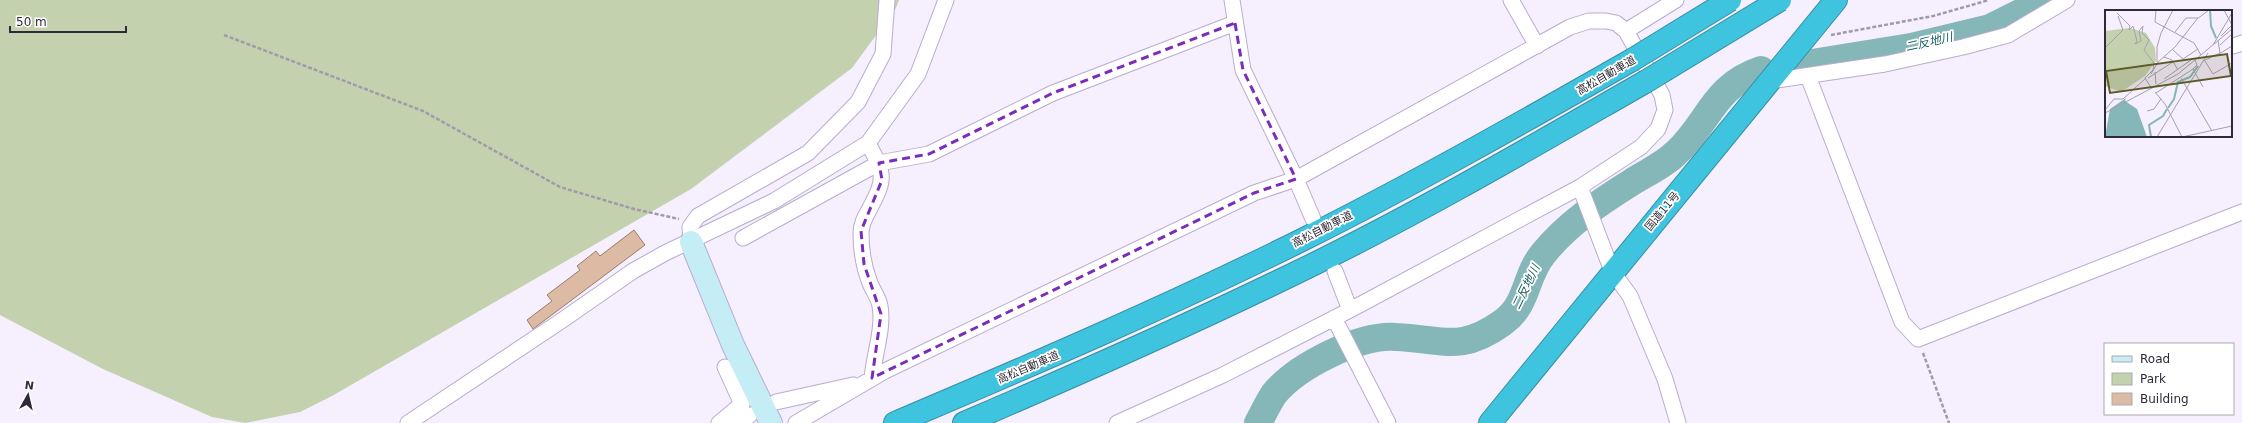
<svg xmlns="http://www.w3.org/2000/svg" width="2242" height="423" viewBox="0 0 2242 423" font-family="'DejaVu Sans','Noto Sans JP',sans-serif">
	<rect width="100%" height="100%" fill="#f5effe"/>
	<!-- green -->
	<path fill="#c3d1af" d="M 0,0 L 899,0 L 896,8 L 852,68 L 691,189 L 332,396 L 300,412 L 245,423 L 212,417 L 103,369 L 0,315 Z"/>
	<g fill="none" stroke-linecap="round" stroke-linejoin="round">
		<!-- river -->
		<path stroke="#85b6b8" stroke-width="28" d="M 1806,64 L 1911,47 L 1990,28 L 2046,0
			M 1258,423 C 1263,414 1268,403 1274,394 C 1297,366 1360,334 1396,337 C 1443,339 1460,353 1502,323 C 1529,304 1524,277 1543,254 C 1567,224 1600,202 1632,182 C 1646,173 1664,165 1676,153 C 1709,123 1713,86 1761,70"/>
	</g>
	<!-- building -->
	<path fill="#dcbaa3" stroke="#9b7c67" d="M 634,230 L 645,245 L 533,329 L 527,320 L 552,301 L 547,295 L 580,270 L 577,266 L 596,251 L 600,256 Z"/>
	<g fill="none" stroke-linecap="round" stroke-linejoin="round">
		<!-- street casing -->
		<g stroke="#b9acce" stroke-width="17">
			<path id="street" d="M 1232,0 L 1243,70 L 1296,179 L 1313,219
				M 1511,0 L 1537,46
				M 1626,31 L 1676,0
				M 2233,46 L 2242,43
				M 1808,76 L 1902,322 L 1918,339 L 2242,212
				M 1770,81 L 1885,64 L 1963,47 L 2008,35 L 2067,0
				M 868,143 C 885,175 886,178 869,210 C 865,217 861,224 861,233 C 861,249 864,268 870,283 C 873,291 879,298 880,306 C 884,328 874,355 872,378
				M 1580,187 L 1612,271 L 1630,296 L 1665,379 L 1678,423
				M 743,238 L 879,163 L 929,154 L 1053,93 L 1235,23
				M 691,242 L 690,227 L 698,216 L 808,153 L 858,102 L 883,54 L 887,0
				M 1335,271 L 1350,310
				M 1334,318 L 1388,423
				M 776,402 L 853,385
				M 408,423 L 561,321 L 633,271 L 665,253 L 774,201 L 868,143 L 918,74 L 946,0
				M 719,423 L 742,404 L 725,367
				M 737,423 L 750,415
				M 796,423 L 885,371 L 1254,193 L 1296,179 L 1570,27 L 1589,21 L 1606,21 L 1616,23 L 1626,31 L 1662,95 L 1665,110 L 1658,129 L 1641,147 L 1580,187 L 1350,310 L 1223,375 L 1117,423"/>
		</g>
		<!-- secondary casing -->
		<g stroke="#b9acce" stroke-width="24">
			<path id="secondary" d="M 691,242 L 733,345 L 771,423"/>
		</g>
		<!-- highway casing -->
		<g stroke="#398ea4" stroke-width="24">
			<path id="highway" d="M 895,423 C 1032,365 1169,306 1302,240 C 1414,184 1523,122 1632,60
				M 964,423 C 1081,373 1198,321 1312,265 C 1426,209 1535,145 1645,82
				M 1490,423 L 1836,0"/>
		</g>
		<!-- path -->
		<path stroke="#a19ba9" stroke-width="2.5" stroke-dasharray="4 2" stroke-linecap="butt" d="M 224,35 L 423,111 L 560,187 L 634,209 L 679,219
			M 1831,35 L 1933,16 L 1989,0
			M 1923,353 L 1949,423"/>
		<!-- street -->
		<use href="#street" stroke="#fff" stroke-width="15"/>
		<!-- secondary -->
		<use href="#secondary" stroke="#c5edf5" stroke-width="22"/>
		<!-- highway -->
		<use href="#highway" stroke="#3ec4de" stroke-width="22"/>
		<!-- highway-bridge casing -->
		<g stroke="#398ea4" stroke-width="24" stroke-linecap="butt">
			<path id="highway-bridge" d="M 1632,60 L 1730,0
				M 1645,82 L 1780,0"/>
		</g>
		<!-- highway-bridge -->
		<use href="#highway-bridge" stroke="#3ec4de" stroke-width="22"/>
	</g>
	<!-- marked area -->
	<path fill="none" stroke="#7b2cbf" stroke-width="3" stroke-dasharray="8 5" stroke-linejoin="round" d="M 1235,23 L 1243,70 L 1296,179 L 1254,193 L 872,378 L 881,314 L 864,264 L 861,231 L 882,180 L 879,163 L 929,154 L 1053,93 Z"/>
	<g text-anchor="middle" stroke-width="3.5" stroke-linejoin="round" paint-order="stroke">
		<!-- street labels -->
		<g font-size="11" fill="#2f2a37" stroke="#fff">
			<text transform="translate(1606 75) rotate(-30)" y="4">高松自動車道</text>
			<text transform="translate(1662 211) rotate(-50)" y="4">国道11号</text>
			<text transform="translate(1322 229) rotate(-27)" y="4">高松自動車道</text>
			<text transform="translate(1028 367) rotate(-23)" y="4">高松自動車道</text>
		</g>
		<!-- water labels -->
		<g font-size="12" font-style="italic" fill="#195d60" stroke="#fff">
			<text transform="translate(1929 42) rotate(-13)" y="4">二反地川</text>
			<text transform="translate(1526 287) rotate(-64)" y="4">二反地川</text>
		</g>
	</g>
	<!-- overview -->
	<g transform="translate(2105 10)">
		<rect width="127" height="127" fill="#f5effe"/>
		<path d="M 25,18 L 41,23 L 50,38 L 51,51 L 40,66 L 16,82 L 0,76 L 0,21 Z" fill="#c3d1af"/>
		<path d="M 21,88 L 20,91 L 32,99 L 42,127 L 0,127 L 5,99 Z" fill="#85b6b8"/>
		<path fill="none" stroke="#85b6b8" stroke-width="2" d="M 105,0 L 106,16 L 111,28M 63,98 L 69,89 L 73,72 L 85,67 L 93,56M 46,127 L 44,115 L 58,106 L 62,99"/>
		<path fill="none" stroke="#a6a0ae" stroke-width="1" d="M 51,0 L 50,12 L 89,33 L 96,45M 119,0 L 127,15M 12,3 L 25,16 L 24,20 L 28,16 L 32,31 L 30,34 L 36,31 L 34,21 L 38,16 L 37,23 L 44,30 L 39,40 L 49,53 L 48,60 L 40,68 L 47,79M 70,22 L 81,8 L 93,8M 116,26 L 127,15M 108,35 L 127,3M 115,35 L 127,24M 0,38 L 18,20 L 13,6M 68,40 L 78,49 L 93,39M 114,44 L 127,36M 59,47 L 67,50 L 73,60M 98,51 L 115,43 L 113,30M 100,51 L 108,64 L 127,53M 52,52 L 52,37 L 56,23 L 68,0M 88,59 L 98,77M 50,62 L 51,74M 46,64 L 53,52 L 70,37 L 92,9 L 104,0M 43,68 L 68,52M 76,68 L 107,121M 59,69 L 86,50M 50,82 L 60,94 L 77,127M 51,83 L 88,59 L 92,55 L 90,50M 0,100 L 9,89 L 18,89 L 41,68M 42,101 L 49,99 L 56,89M 0,103 L 73,64 L 127,19M 52,127 L 103,43M 77,127 L 127,116"/>
		<path fill="#5e5a26" fill-opacity="0.15" stroke="#5e5a26" stroke-width="2" d="M 122,44 L 126,66 L 5,83 L 1,61 Z"/>
		<rect width="127" height="127" fill="none" stroke="#2f2a37" stroke-width="2"/>
	</g>
	<!-- legend -->
	<rect x="2104" y="343" width="130" height="72" fill="#ffffff" stroke="#acaaaf"/>
	<rect x="2112" y="356" width="20" height="6" fill="#c5edf5" stroke="#acaaaf"/>
	<text x="2140" y="363" font-size="12" fill="#2f2a37">Road</text>
	<rect x="2112" y="373" width="20" height="12" fill="#c3d1af" stroke="#acaaaf"/>
	<text x="2140" y="383" font-size="12" fill="#2f2a37">Park</text>
	<rect x="2112" y="393" width="20" height="12" fill="#dcbaa3" stroke="#acaaaf"/>
	<text x="2140" y="403" font-size="12" fill="#2f2a37">Building</text>
	<!-- north arrow -->
	<g transform="translate(28 395) rotate(8)" stroke="#ffffff" stroke-width="3" paint-order="stroke">
	<path d="M0-3L7 15L0 10L-7 15Z" fill="#2f2a37"/>
	<text y="-6" font-size="11" font-weight="bold" text-anchor="middle" fill="#2f2a37">N</text>
	</g>
	<!-- scale -->
	<path d="M10 26v6h116v-6" fill="none" stroke="#2f2a37" stroke-width="2"/>
	<text x="16" y="26" font-size="12" fill="#2f2a37" stroke="#ffffff" stroke-width="3" paint-order="stroke">50 m</text>
</svg>
